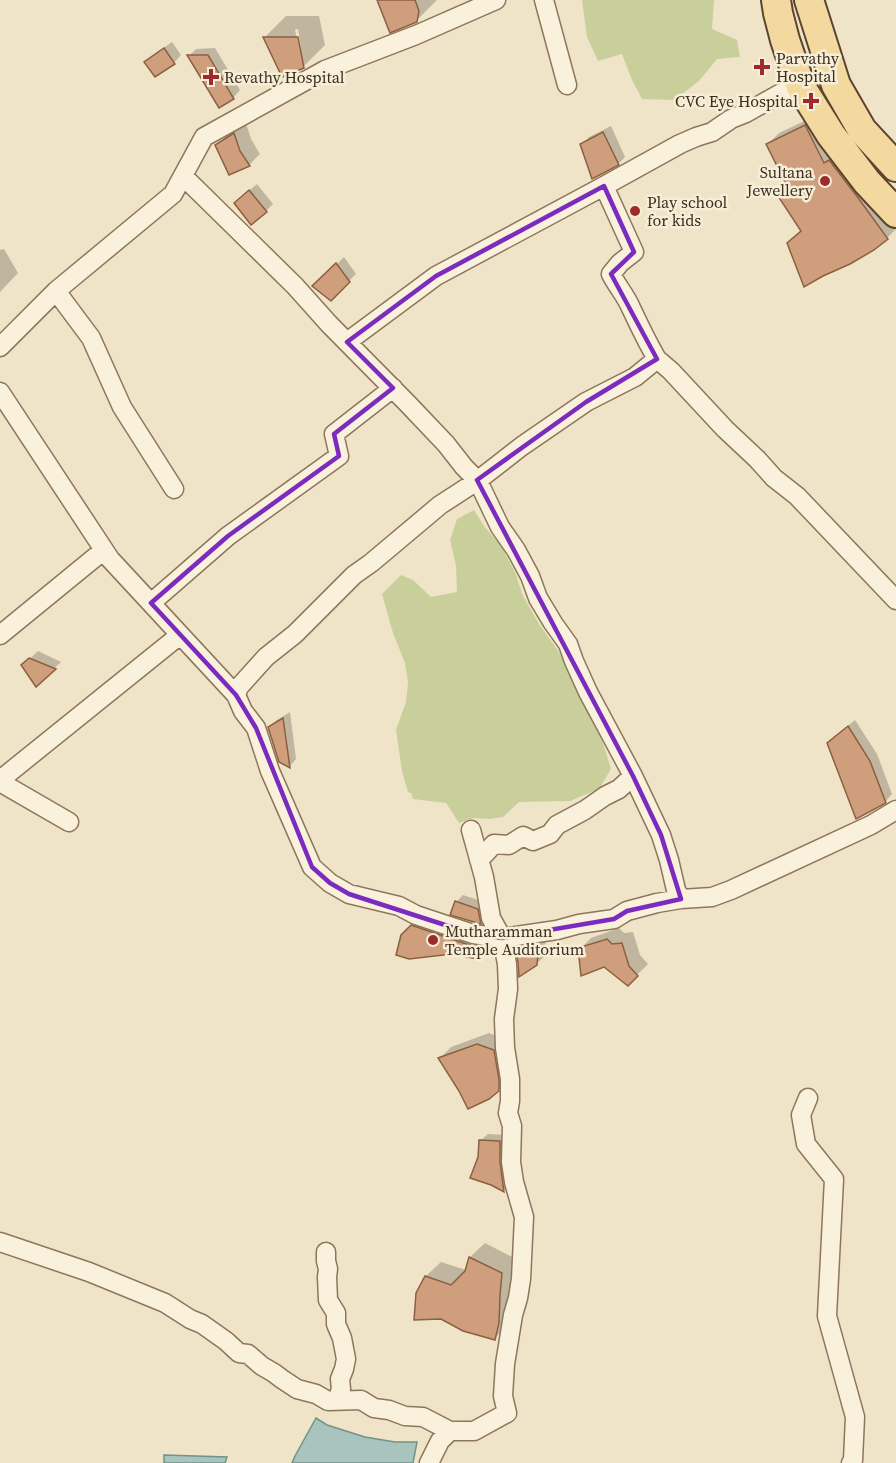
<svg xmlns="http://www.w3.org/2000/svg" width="896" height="1463" viewBox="0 0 896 1463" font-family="'Source Serif 4',serif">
	<rect width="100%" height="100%" fill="#f0e4c8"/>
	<!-- green -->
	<path fill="#c9cf9b" d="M 582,0 L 714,0 L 712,29 L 737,40 L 740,57 L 717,59 L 699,81 L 674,100 L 642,99 L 632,80 L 622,54 L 598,61 L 587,37 Z
		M 474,510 L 484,526 L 501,546 L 515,572 L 523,596 L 539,624 L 559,652 L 602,740 L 611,769 L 599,789 L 570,801 L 519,802 L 503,817 L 489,819 L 474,818 L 459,823 L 446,803 L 413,799 L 411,793 L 408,792 L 402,771 L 396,730 L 406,702 L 408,682 L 405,663 L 393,633 L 382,594 L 401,575 L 413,580 L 431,597 L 457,592 L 456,566 L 450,540 L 457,519 Z"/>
	<!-- water -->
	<path fill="#a9c4bc" stroke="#6f938a" stroke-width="1.5" d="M 316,1418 L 327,1425 L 365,1437 L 395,1442 L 417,1442 L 413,1463 L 292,1463 L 295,1456 Z
		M 164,1455 L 227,1457 L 225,1463 L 164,1463 Z"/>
	<!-- shadow -->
	<path fill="#0003" fill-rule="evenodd" d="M 379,0 L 437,0 L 416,21 Z
		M 286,16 L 319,16 L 325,45 L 303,67 L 265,37 ZM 298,29 L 301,47 L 298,43 L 295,30 Z
		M 172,42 L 181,55 L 174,63 L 146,62 L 153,55 Z
		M 215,48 L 240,90 L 233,98 L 189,56 L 196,49 Z
		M 817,115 L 896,224 L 896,229 L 887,238 L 788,243 L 802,230 L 778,193 L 788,184 L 768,144 L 779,133 Z
		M 246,123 L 251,139 L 260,154 L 249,165 L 217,146 L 228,134 Z
		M 611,126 L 625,157 L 618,164 L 582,144 L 589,137 Z
		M 257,184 L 273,204 L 266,211 L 243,196 Z
		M 4,249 L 18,273 L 0,292 L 0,250 Z
		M 344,257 L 356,274 L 331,299 L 315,286 Z
		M 38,651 L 61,662 L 36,685 L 23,665 Z
		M 290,712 L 296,759 L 290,766 L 269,727 L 277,720 Z
		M 855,720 L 877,754 L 892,794 L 885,802 L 828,743 Z
		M 463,895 L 485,902 L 488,915 L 481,922 L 452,914 L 456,902 Z
		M 423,915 L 490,935 L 488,946 L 477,957 L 403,936 Z
		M 619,928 L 624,933 L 633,932 L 640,955 L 648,964 L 628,984 L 580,949 L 591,938 Z
		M 546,938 L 544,957 L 536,964 L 517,948 L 524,941 Z
		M 489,1033 L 505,1039 L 509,1078 L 498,1090 L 440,1058 L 451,1047 Z
		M 488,1134 L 507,1135 L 510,1184 L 503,1191 L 480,1141 Z
		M 485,1243 L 516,1259 L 509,1324 L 494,1339 L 426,1276 L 441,1262 L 466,1270 L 470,1257 Z"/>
	<!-- building -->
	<path fill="#cf9f7d" stroke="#8d5f41" stroke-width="1.5" d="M 377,0 L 415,0 L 419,11 L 417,22 L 390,33 Z
		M 263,37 L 298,37 L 304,68 L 282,77 Z
		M 164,48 L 175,64 L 155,77 L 144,62 Z
		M 187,55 L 208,55 L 234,99 L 219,108 Z
		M 805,125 L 824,163 L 829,160 L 856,195 L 888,239 L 874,250 L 850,264 L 823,276 L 804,287 L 787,243 L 801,231 L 776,193 L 787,186 L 766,144 Z
		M 603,132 L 619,165 L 592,179 L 580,144 Z
		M 234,133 L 240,151 L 250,166 L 229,175 L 215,145 Z
		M 249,190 L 267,212 L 251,225 L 234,203 Z
		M 336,263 L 350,282 L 331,301 L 312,286 Z
		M 29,658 L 56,669 L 36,687 L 21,665 Z
		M 283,718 L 290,768 L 279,762 L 268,727 Z
		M 848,726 L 870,761 L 886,803 L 856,819 L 827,743 Z
		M 455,901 L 478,909 L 481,924 L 450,915 Z
		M 411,925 L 469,945 L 479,946 L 478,959 L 452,954 L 409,959 L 396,955 L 401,935 Z
		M 607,939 L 612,944 L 622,943 L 629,966 L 638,976 L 628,986 L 604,967 L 581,976 L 578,948 Z
		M 539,944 L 537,965 L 519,977 L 518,963 L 515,947 Z
		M 477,1044 L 494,1050 L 499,1080 L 499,1091 L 489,1099 L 468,1109 L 459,1091 L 438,1058 Z
		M 479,1140 L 500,1141 L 500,1162 L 504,1192 L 491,1185 L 470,1178 L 478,1157 Z
		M 469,1257 L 502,1273 L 500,1295 L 499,1323 L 495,1340 L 463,1331 L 441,1319 L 414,1320 L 416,1293 L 425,1276 L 451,1285 L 465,1271 Z"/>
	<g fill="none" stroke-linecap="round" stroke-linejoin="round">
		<!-- street casing -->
		<g stroke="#8d765c" stroke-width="21">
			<path id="street" d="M 544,0 L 567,85
				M 183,176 L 295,286 L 329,324 L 408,404 L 446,444 L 464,467 L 478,481 L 500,527 L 516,550 L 530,576 L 538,598 L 553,623 L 568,644 L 574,661 L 588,692 L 633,776 L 661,835 L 669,860 L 676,890 L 681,899 L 712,897 L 731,890 L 871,825 L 896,810
				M 56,291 L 91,338 L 122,407 L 174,489
				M 347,342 L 436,276 L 604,186
				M 0,347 L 56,291 L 173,194 L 204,137 L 325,70 L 416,35 L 496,0
				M 657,359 C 647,342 639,325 631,308 C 626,296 617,286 611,274 L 620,263 L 634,252 L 604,186 L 680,144 L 696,137 L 712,132 L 731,119 L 746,113 L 781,93 L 801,87
				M 0,392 L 110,559 L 236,695
				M 151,603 L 228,536 L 339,456 L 334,434 L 393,388
				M 0,635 L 104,550
				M 0,780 L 180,635
				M 0,782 L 69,822
				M 471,830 L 484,877 L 491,918 L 502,938 L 557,930 L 579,924 L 614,919 L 627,911 L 657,903 L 681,899
				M 479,860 L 494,844 L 509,845 L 523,836 L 533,841 L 550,834 L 557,825 L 585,810 L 605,796 L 619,789 L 633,776
				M 808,1098 L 801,1115 L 806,1144 L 834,1179 L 827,1316 L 855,1417 L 853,1460 L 851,1463
				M 0,1242 L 89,1272 L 165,1303 L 190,1319 L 202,1324 L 226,1341 L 239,1353 L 248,1354 L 262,1366 L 274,1373 L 282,1379 L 297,1389 L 316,1394 L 328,1401 L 361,1400 L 374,1408 L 389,1410 L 405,1416 L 423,1417 L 450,1431
				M 326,1252 L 326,1261 L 328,1269 L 327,1277 L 328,1300 L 336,1313 L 336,1324 L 342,1338 L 346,1359 L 344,1369 L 340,1379 L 341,1389 L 337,1400
				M 429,1463 L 440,1441 L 450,1431 L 474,1431 L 507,1413 L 503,1396 L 505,1364 L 513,1315 L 518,1298 L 521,1279 L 524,1217 L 514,1182 L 511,1162 L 512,1126 L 508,1113 L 510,1101 L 510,1079 L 505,1048 L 504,1019 L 508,989 L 507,964 L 502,938 L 473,934 L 416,915 L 399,906 L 349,894 L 330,883 L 312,867 L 270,771 L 256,728 L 243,711 L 236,695 L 239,687 L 266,657 L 295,634 L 354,575 L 371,563 L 440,505 L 477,481 L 522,446 L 586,402 L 635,377 L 657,359 L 671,371 L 725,429 L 757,459 L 774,478 L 797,496 L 896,600"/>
		</g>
		<!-- primary casing -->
		<g stroke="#5b4430" stroke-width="32">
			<path id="primary" d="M 776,0 L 778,13 L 785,40 L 801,87 L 831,135 L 867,182 L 896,213
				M 809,0 L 836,85 L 862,130 L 896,167"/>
		</g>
		<!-- street -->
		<use href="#street" stroke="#faf1dc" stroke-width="18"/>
		<!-- primary -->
		<use href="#primary" stroke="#f3d9a0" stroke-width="28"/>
	</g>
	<!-- marked area -->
	<path fill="none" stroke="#7b2cbf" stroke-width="4.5" stroke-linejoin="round" d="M 604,186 L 634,252 L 611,274 L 657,359 L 586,402 L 477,480 L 633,776 L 661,835 L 681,899 L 627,911 L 614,919 L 502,938 L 473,934 L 349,894 L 330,883 L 312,867 L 256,728 L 236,695 L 151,603 L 228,536 L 339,456 L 334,434 L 393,388 L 347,342 L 436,276 Z"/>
	<!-- markers -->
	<g fill="#9e2a2b" stroke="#f7eed8" stroke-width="2">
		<path d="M759 58h6v6h6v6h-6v6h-6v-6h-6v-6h6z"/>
		<path d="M208 68h6v6h6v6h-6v6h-6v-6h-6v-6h6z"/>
		<path d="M808 92h6v6h6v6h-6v6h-6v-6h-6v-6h6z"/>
		<circle cx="825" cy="181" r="6"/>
		<circle cx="635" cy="211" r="6"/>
		<circle cx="433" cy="940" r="6"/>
	</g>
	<g text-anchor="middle" stroke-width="5" stroke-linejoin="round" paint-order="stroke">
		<!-- poi labels -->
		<g font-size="16" fill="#3d2e20" stroke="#f7eed8" text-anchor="start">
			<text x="776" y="64">Parvathy<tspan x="776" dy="18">Hospital</tspan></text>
			<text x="224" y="83">Revathy Hospital</text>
			<text x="798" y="107" text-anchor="end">CVC Eye Hospital</text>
			<text x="813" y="178" text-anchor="end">Sultana<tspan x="813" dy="18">Jewellery</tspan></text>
			<text x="647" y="208">Play school<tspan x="647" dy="18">for kids</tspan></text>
			<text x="445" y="937">Mutharamman<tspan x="445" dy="18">Temple Auditorium</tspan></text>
		</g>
	</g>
</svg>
